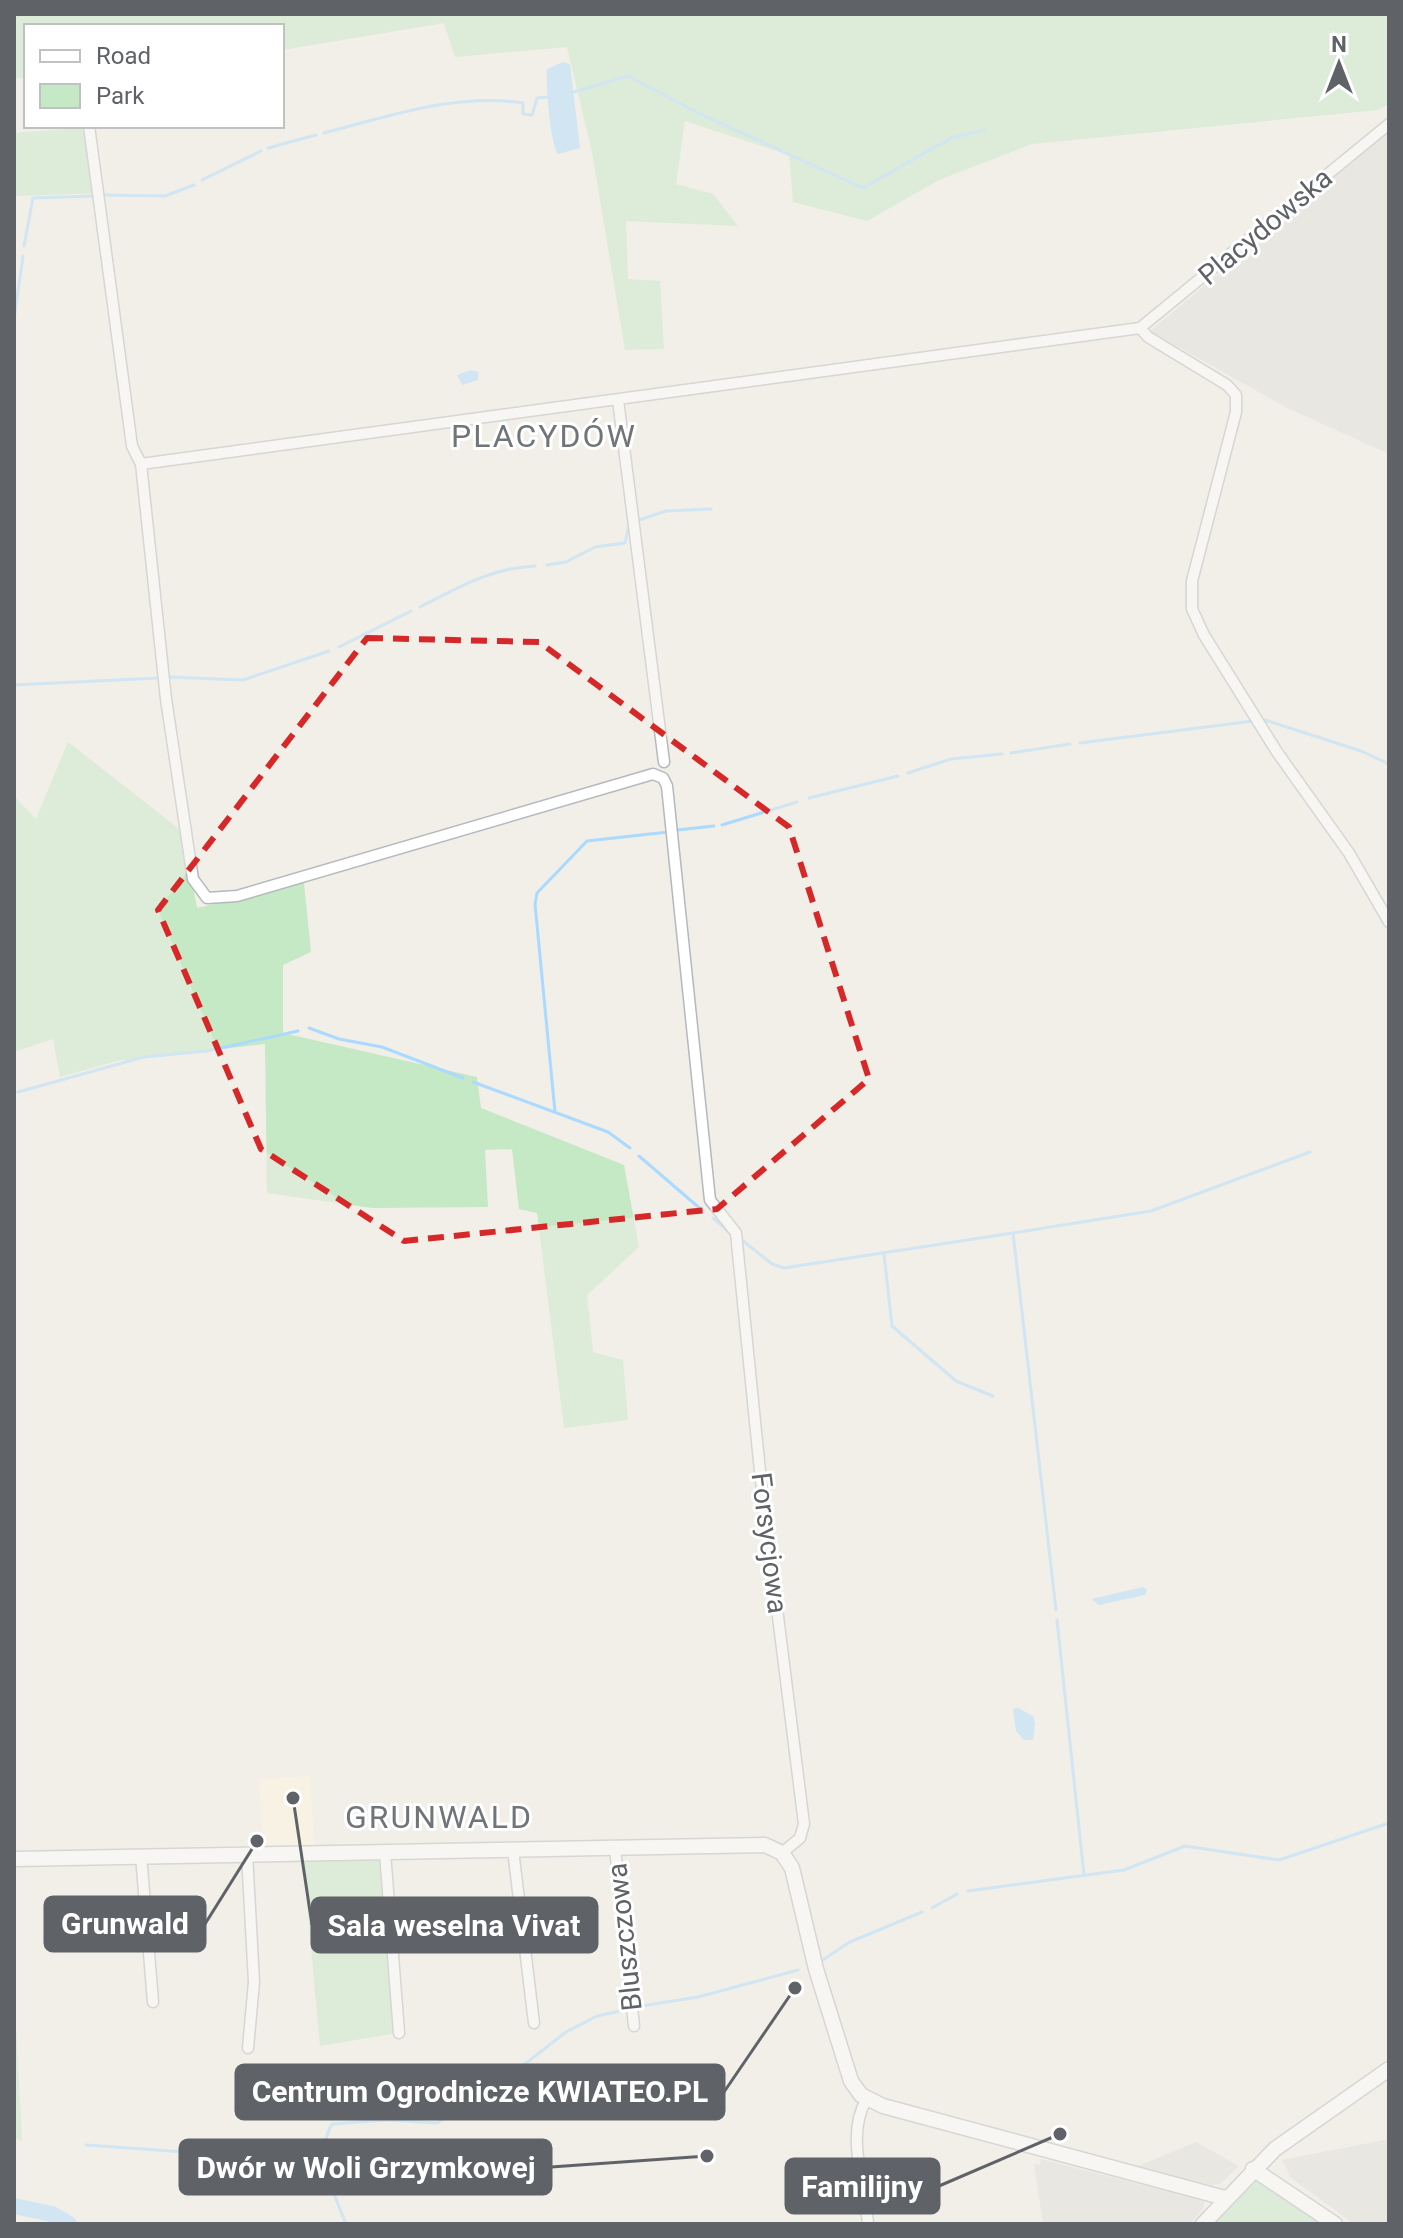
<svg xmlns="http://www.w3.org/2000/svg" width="1403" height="2238" viewBox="0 0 1403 2238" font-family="Roboto,sans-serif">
	<rect width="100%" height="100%" fill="#f1efe8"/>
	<!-- commercial -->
	<path fill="#fef7e0" d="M 310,1776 L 314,1845 L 263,1845 L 259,1779 Z"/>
	<!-- industrial -->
	<path fill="#e0deda" d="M 1389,132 L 1389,454 L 1287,408 L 1150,331 Z
		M 1389,2139 L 1389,2224 L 1354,2224 L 1291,2178 L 1282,2160 Z
		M 1196,2142 L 1239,2166 L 1220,2184 L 1211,2185 L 1138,2166 Z
		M 1041,2159 L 1204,2201 L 1204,2207 L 1190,2224 L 1043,2224 L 1034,2164 L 1040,2165 Z"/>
	<!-- green -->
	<path fill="#c5e8c5" d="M 14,14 L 1389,14 L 1389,104 L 1378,110 L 1032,144 L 939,180 L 867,221 L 793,202 L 789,155 L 685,121 L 676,184 L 713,194 L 738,226 L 626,221 L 628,279 L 660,281 L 664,349 L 625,350 L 592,152 L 567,47 L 455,57 L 444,23 L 282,50 L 282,26 L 26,26 L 26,78 L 14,78 Z
		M 91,127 L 102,193 L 14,196 L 14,133 Z
		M 68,742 L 183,832 L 197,908 L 304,883 L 311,952 L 283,965 L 283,1033 L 477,1077 L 481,1108 L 624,1165 L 639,1247 L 587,1295 L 593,1352 L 623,1360 L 628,1420 L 564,1428 L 537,1213 L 519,1209 L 512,1149 L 485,1150 L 488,1207 L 372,1208 L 267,1193 L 265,1044 L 117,1061 L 60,1077 L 53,1039 L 14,1052 L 14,796 L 36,819 Z
		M 377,1857 L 383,1860 L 397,2033 L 320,2046 L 303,1858 Z
		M 14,1989 L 22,2141 L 14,2138 Z
		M 1256,2176 L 1330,2224 L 1213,2224 Z"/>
	<!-- water -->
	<path fill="#aadaff" d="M 563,62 L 570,64 L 580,148 L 558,154 C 550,144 546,86 547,69 Z
		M 471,370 L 479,372 L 478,380 L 462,385 L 457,375 Z
		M 1143,1587 L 1147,1590 L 1145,1595 L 1099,1605 L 1092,1599 Z
		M 1018,1708 L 1033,1716 L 1035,1724 L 1033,1740 L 1024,1740 L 1016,1731 L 1013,1709 Z"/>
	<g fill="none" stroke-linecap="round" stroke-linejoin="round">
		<!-- stream -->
		<path stroke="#aadaff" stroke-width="3" d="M 574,92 L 628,76 L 698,113 L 863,188 L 951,138 L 984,130
			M 324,133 C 389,116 456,93 523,103 L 523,114 L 532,115 L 537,98 L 548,97
			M 268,148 L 316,135
			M 202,180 L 261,151
			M 105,195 L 165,196 L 194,185
			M 24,246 L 33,198 L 93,196
			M 14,319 L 23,256
			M 639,520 L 666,511 L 711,509
			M 547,565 L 566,562 L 595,547 L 625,543 L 629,525
			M 420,607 C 459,587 491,568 535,566
			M 339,647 L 411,611
			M 169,677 L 243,680 L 329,651
			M 14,685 L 159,678
			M 1265,720 L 1361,751 L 1389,764
			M 1080,743 L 1253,721
			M 1011,753 L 1070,744
			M 908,773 L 951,759 L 1002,754
			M 809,798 L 898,776
			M 722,825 L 797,802
			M 677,830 L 714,826
			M 309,1028 L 339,1039 L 382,1047 L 463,1078
			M 473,1082 L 608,1132 L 630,1148
			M 18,1092 L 144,1057 L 207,1051 L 298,1031
			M 555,1112 L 535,904 L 537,893 L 587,841 L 668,832
			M 639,1156 L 703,1211
			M 713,1218 L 729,1232
			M 742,1240 L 772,1264 L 784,1268 L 1013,1233
			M 884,1254 L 892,1326 L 956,1381 L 993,1396
			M 1056,1610 L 1013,1233 L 1151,1211 L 1310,1152
			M 1057,1620 L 1084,1875
			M 968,1891 L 1124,1870 L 1185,1846 L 1279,1860 L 1389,1823
			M 932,1908 L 957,1894
			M 821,1961 L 850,1942 L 922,1912
			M 641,2006 L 698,1997 L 798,1970
			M 86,2145 L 325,2162
			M 346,2224 C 334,2194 314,2154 332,2124 L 387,2120 L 437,2123 L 498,2085 L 566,2032 L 597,2016 L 629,2009"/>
		<!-- river -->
		<path stroke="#aadaff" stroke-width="16" d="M 14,2206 L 52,2214 L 69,2224"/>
		<!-- street casing -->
		<g stroke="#b5b8bc" stroke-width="13">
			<path id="street" d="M 89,126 L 132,446 L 141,464 L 166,699 L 193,879 L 207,898 L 237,896 L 653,774 L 663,778 L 667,786 L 710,1200 L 736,1233 L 761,1481 L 804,1824 L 800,1838 L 782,1853
				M 1140,328 L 1148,337 L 1227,385 L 1236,395 L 1236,412 L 1192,581 L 1192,609 L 1204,635 L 1277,752 L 1349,853 L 1389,922
				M 1140,328 L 1389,124
				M 618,400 L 664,762
				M 141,464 L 1140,328
				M 615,1848 L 634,2026
				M 513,1850 L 534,2023
				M 385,1852 L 399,2033
				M 247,1854 L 254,1982 L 248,2048
				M 141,1855 L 153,2002
				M 867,2099 C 845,2133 865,2185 868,2224"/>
		</g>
		<!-- secondary casing -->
		<g stroke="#b6babf" stroke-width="17">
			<path id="secondary" d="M 14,1859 L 765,1845 L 782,1853 L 792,1868 L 816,1969 L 851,2081 L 861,2095 L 883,2106 L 1225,2198
				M 1253,2169 L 1335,2224
				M 1203,2224 L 1275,2149 L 1389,2069"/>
		</g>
		<!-- street -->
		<use href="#street" stroke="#fff" stroke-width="10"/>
		<!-- secondary -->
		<use href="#secondary" stroke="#fff" stroke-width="14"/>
	</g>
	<!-- marked area -->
	<path d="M0 0H1403V2238H0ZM 367,638 L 539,642 L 789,827 L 869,1079 L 717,1209 L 404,1241 L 261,1149 L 158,910 Z" fill="#f1efe8" fill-opacity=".55" fill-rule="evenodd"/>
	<path fill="none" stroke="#d62828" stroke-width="6" stroke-dasharray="16 10" stroke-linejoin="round" d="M 367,638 L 539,642 L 789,827 L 869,1079 L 717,1209 L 404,1241 L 261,1149 L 158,910 Z"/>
	<g text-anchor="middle" stroke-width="6" stroke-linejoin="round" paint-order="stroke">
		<!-- street labels -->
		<g font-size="28" fill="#5f6368" stroke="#fff">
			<text transform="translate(1265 226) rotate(-40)" y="10">Placydowska</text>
			<text transform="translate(770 1543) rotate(83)" y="10">Forsycjowa</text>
			<text transform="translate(624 1937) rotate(-96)" y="10">Bluszczowa</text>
		</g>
		<!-- quarter labels -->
		<g font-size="32" letter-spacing="2" fill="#70757a" stroke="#fff">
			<text x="544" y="447">PLACYDÓW</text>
			<text x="439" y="1828">GRUNWALD</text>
		</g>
	</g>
	<!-- callouts -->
	<path fill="none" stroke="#5f6368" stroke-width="3" d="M257 1841L205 1924M293 1798L312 1925M795 1988L724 2092M707 2156L551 2167M1060 2134L939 2186"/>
	<g fill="#5f6368" stroke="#fff" stroke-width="3">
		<circle cx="257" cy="1841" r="8"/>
		<circle cx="293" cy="1798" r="8"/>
		<circle cx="795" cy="1988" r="8"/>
		<circle cx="707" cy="2156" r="8"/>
		<circle cx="1060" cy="2134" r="8"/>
	</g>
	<g fill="#5f6368" stroke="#5f6368" stroke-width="3">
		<rect x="45" y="1897" width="160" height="54" rx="8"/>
		<rect x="312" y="1898" width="285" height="54" rx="8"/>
		<rect x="236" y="2065" width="488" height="54" rx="8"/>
		<rect x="180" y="2140" width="371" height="54" rx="8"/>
		<rect x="786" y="2159" width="153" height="54" rx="8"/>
	</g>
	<g font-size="30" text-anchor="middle" font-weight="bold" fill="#fff">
		<text x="125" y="1934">Grunwald</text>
		<text x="454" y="1936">Sala weselna Vivat</text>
		<text x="480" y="2102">Centrum Ogrodnicze KWIATEO.PL</text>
		<text x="366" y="2178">Dwór w Woli Grzymkowej</text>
		<text x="862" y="2197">Familijny</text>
	</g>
	<!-- border -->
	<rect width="1403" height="2238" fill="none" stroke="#5f6368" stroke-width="32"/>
	<!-- legend -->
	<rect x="24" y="24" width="260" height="104" fill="#ffffff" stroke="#bfc1c3" stroke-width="2"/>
	<rect x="40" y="50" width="40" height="12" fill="#ffffff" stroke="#bfc1c3" stroke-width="2"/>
	<text x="96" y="64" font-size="24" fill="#5f6368">Road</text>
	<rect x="40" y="84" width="40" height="24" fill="#c5e8c5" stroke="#bfc1c3" stroke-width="2"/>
	<text x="96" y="104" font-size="24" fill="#5f6368">Park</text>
	<!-- north arrow -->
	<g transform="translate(1339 64)" stroke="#ffffff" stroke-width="6" paint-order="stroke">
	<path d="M0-6L14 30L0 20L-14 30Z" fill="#5f6368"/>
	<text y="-12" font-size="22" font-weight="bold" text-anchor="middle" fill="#5f6368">N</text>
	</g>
</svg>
